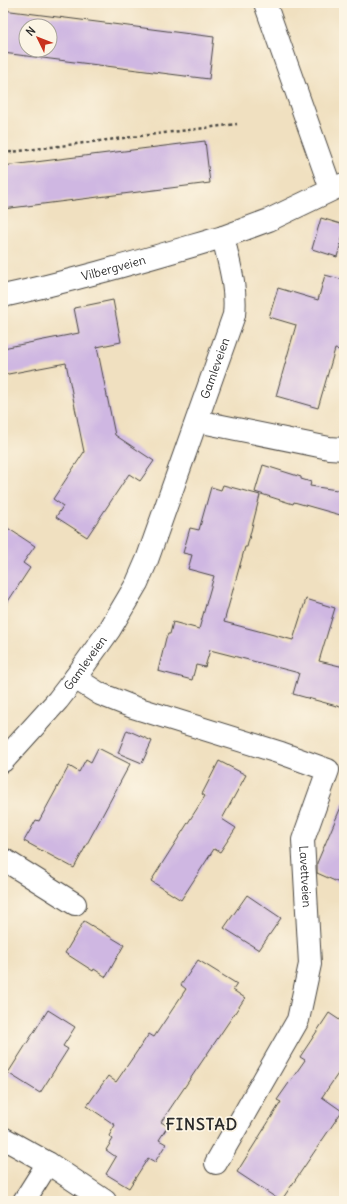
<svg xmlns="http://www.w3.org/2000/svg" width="347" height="1204" viewBox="0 0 347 1204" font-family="Delius,sans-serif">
	<rect width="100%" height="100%" fill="#fcf5e5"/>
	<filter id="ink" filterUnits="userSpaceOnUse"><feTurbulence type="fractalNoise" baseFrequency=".025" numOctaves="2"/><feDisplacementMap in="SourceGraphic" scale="8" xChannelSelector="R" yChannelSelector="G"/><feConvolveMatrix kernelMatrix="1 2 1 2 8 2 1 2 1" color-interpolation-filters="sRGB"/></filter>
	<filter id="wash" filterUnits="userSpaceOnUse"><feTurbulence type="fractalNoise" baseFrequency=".012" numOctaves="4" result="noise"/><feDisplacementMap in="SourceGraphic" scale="16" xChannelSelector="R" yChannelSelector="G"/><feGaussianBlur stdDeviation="0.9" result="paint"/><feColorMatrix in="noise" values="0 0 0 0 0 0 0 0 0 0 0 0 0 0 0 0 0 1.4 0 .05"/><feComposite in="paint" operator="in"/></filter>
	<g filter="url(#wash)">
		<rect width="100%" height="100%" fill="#f0e0c0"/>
		<g id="blocks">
			<!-- building -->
			<path fill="#cfb7e2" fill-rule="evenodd" d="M 3,10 L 214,37 L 209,79 L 3,53 ZM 26,26 L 50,26 L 50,50 L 26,50 Z
				M 205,141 L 210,183 L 3,209 L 3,166 Z
				M 321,218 L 344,225 L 344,232 L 337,257 L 312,249 Z
				M 325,275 L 344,280 L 344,351 L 335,349 L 318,408 L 276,396 L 296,325 L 269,317 L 278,288 L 318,300 Z
				M 113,300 L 121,342 L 97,347 L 115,435 L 154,461 L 140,481 L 129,474 L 87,537 L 56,517 L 63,506 L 53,499 L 84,452 L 66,363 L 3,375 L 3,348 L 79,333 L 74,308 Z
				M 263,465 L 301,477 L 301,479 L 311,482 L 310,486 L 344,491 L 344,516 L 294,502 L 293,504 L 255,492 Z
				M 223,485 L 260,495 L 247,547 L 245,547 L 224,622 L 293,640 L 306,599 L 335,608 L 319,661 L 344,667 L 344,708 L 293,694 L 299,673 L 210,650 L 205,667 L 196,665 L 192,680 L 158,671 L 166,638 L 168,634 L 170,634 L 173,622 L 199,629 L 214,576 L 188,569 L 192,555 L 183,553 L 190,528 L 199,530 L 211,487 L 221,490 Z
				M 3,525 L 35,546 L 23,563 L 30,568 L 3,609 Z
				M 127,730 L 152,741 L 142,763 L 118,753 Z
				M 98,748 L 130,764 L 74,868 L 24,841 L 36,820 L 39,821 L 69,766 L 79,772 L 86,759 L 91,762 Z
				M 219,761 L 246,775 L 222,819 L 236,828 L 220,852 L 214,849 L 181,900 L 151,881 L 205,796 L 202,794 Z
				M 344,800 L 344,885 L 317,873 L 317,863 Z
				M 247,895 L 281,918 L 259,950 L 224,928 Z
				M 84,921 L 124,945 L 106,977 L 94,969 L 93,971 L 65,953 Z
				M 198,960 L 237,984 L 233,990 L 245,998 L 161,1122 L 168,1126 L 159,1140 L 166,1144 L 155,1162 L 148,1158 L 129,1188 L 106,1174 L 116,1157 L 106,1150 L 113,1139 L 109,1136 L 115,1125 L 87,1106 L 108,1076 L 116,1082 L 149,1034 L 154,1037 L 186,989 L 181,985 Z
				M 48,1010 L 75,1027 L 63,1046 L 68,1049 L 40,1093 L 8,1073 Z
				M 329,1013 L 344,1023 L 344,1065 L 322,1097 L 342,1111 L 281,1201 L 237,1172 L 281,1102 L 277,1100 L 305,1060 L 300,1057 Z"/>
		</g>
	</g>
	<g filter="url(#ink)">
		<use href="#blocks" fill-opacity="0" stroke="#494641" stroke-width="1"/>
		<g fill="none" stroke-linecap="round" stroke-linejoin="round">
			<!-- minor casing -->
			<g stroke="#494641" stroke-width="24">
				<g id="minor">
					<path d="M 265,3 L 331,189"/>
					<path id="s1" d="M 3,296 C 77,280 150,258 223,237"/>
					<path d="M 197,421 L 329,448 L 344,449"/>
					<path id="s2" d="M 75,678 L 100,694 L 133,707 L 281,753 L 328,770 L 303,840 L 310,964 L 298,1020 L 216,1163"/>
					<path id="s3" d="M 3,761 L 58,700 L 75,678 L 110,629 L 137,583 L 147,560 L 234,315 C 237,288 229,263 223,237 L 269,220 L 344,184"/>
					<path d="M 3,859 L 75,904"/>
					<path d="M 3,1138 L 48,1163 L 105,1201"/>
					<path d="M 24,1201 L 48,1163"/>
				</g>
			</g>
			<!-- path -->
			<path stroke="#494641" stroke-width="2.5" stroke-dasharray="3 3" stroke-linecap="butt" d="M 3,153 L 237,124"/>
			<!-- minor -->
			<use href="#minor" stroke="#fff" stroke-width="22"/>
		</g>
	</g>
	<g text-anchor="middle" stroke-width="3.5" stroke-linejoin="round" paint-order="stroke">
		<!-- street labels -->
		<g font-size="12" fill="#2b2b2b" stroke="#fcf5e5">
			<text dy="4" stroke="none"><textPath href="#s1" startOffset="114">Vilbergveien</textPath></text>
			<text dy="4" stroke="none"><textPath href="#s3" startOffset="452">Gamleveien</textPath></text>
			<text dy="4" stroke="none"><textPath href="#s3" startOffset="128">Gamleveien</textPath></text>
			<text dy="4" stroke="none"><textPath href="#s2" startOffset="381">Lavettveien</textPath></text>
		</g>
		<!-- district labels -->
		<g font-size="16" font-weight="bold" letter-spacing="1" fill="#2b2b2b" stroke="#fcf5e5">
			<text x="202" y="1130">FINSTAD</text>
		</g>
	</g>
	<!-- margin -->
	<rect width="347" height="1204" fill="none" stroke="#fcf5e5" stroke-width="16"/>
	<!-- north arrow -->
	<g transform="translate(38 38) rotate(313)"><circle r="19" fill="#fcf5e5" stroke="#a8a49b"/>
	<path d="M0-3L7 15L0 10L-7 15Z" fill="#c8321e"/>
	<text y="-6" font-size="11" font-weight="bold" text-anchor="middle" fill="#2b2b2b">N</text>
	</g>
</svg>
